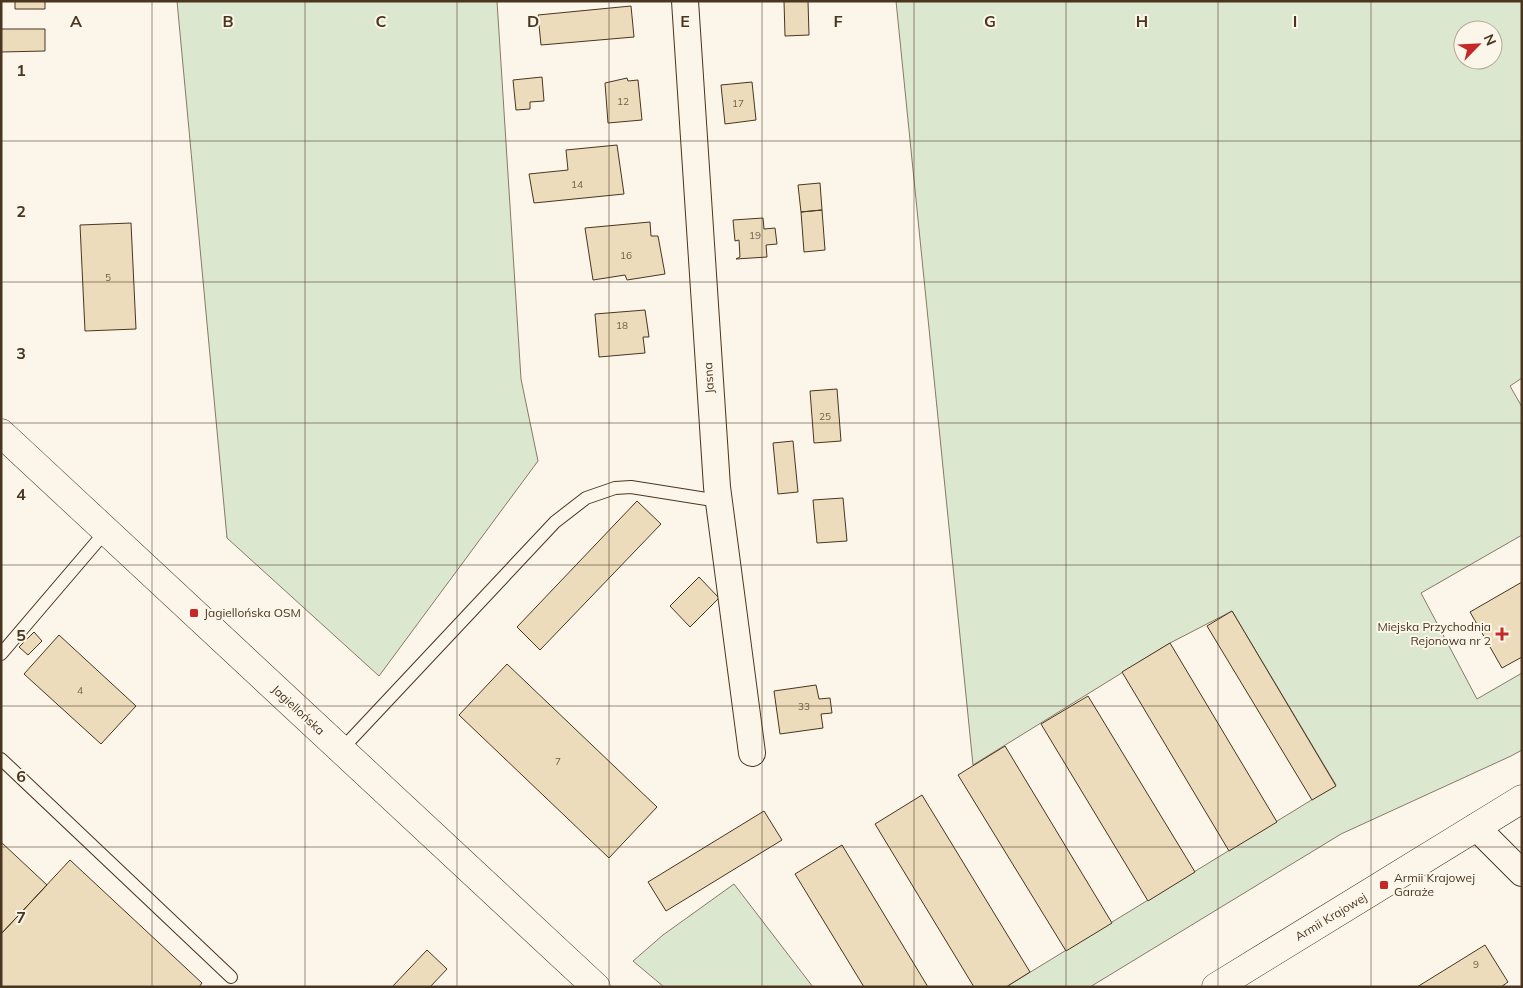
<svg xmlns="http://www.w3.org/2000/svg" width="1523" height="988" viewBox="0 0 1523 988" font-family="Mulish,sans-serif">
	<rect width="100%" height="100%" fill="#fbf6e9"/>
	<!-- green -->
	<path fill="#dce7d0" stroke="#887966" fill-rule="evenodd" d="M 177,1 L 497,1 L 521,379 L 538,461 L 379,676 L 227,538 Z
		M 896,1 L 1522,1 L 1522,378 L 1510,386 L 1522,407 L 1522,535 L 1421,593 L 1477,699 L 1522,673 L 1522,750 L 1511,756 L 1341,834 L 1090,987 L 1006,987 L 1336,785 L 1232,611 L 1170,643 L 973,765 ZM 1463,30 L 1493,30 L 1493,60 L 1463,60 Z
		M 734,884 L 813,987 L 664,987 L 633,961 L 663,935 Z"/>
	<!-- building -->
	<path fill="#ecdcbc" stroke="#4a3520" d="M 15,1 L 45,1 L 45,9 L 15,9 Z
		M 784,1 L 808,1 L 809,35 L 785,36 Z
		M 631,6 L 634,37 L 541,45 L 538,15 Z
		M 1,29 L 45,29 L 45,51 L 1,52 Z
		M 542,77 L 544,101 L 530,102 L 530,109 L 516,110 L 513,80 Z
		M 627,78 L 628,81 L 638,80 L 642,120 L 608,123 L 605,83 Z
		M 752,82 L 756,120 L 725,124 L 721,85 Z
		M 617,145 L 624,194 L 534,203 L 529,174 L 568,170 L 566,150 Z
		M 820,183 L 822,210 L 801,212 L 798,185 Z
		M 822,210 L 825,250 L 804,252 L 801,212 Z
		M 763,218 L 764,229 L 775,228 L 777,244 L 766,245 L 767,257 L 736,259 L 740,257 L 739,240 L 735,241 L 733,220 Z
		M 650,222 L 651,236 L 658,236 L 665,274 L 627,280 L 625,275 L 593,280 L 585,228 Z
		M 131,223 L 136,329 L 85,331 L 80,225 Z
		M 645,310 L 649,337 L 643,337 L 645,353 L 599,357 L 595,314 Z
		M 837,389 L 841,441 L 814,443 L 810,391 Z
		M 793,441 L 798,492 L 778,494 L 773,443 Z
		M 843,498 L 847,541 L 817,543 L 813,500 Z
		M 637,501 L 661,524 L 540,650 L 517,627 Z
		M 699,577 L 719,598 L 690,627 L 670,606 Z
		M 1522,582 L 1522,657 L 1502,668 L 1470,612 Z
		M 1232,611 L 1336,786 L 1312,800 L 1207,626 Z
		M 34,632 L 42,641 L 28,655 L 19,647 Z
		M 59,635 L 136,706 L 101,744 L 24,674 Z
		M 1170,643 L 1277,822 L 1229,851 L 1122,672 Z
		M 507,664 L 657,807 L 609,858 L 459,715 Z
		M 816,685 L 819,699 L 830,698 L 832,713 L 821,714 L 823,728 L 780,734 L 774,691 Z
		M 1088,696 L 1195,872 L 1148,901 L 1041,724 Z
		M 1005,746 L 1112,923 L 1066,951 L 958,775 Z
		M 922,795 L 1030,972 L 1006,987 L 974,987 L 875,824 Z
		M 764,811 L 782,840 L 666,911 L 648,882 Z
		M 1,842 L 47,885 L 1,934 Z
		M 842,845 L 928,987 L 864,987 L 795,874 Z
		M 70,860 L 202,983 L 199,987 L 1,987 L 1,934 Z
		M 1485,945 L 1508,982 L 1501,987 L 1417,987 Z
		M 427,950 L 447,969 L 430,987 L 392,987 Z"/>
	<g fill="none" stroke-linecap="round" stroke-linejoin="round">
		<!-- service casing -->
		<g stroke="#4a3520" stroke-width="14">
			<path id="service" d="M 1,654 L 106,531
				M 341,750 L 555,522 L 586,498 L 615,488 L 631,487 L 719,501
				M 1,759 L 231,977"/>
		</g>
		<!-- minor casing -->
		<g stroke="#4a3520" stroke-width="28">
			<path id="minor" d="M 685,1 L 717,487 L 752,753
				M 1476,827 L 1522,873"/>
		</g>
		<!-- tertiary casing -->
		<g stroke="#4a3520" stroke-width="29">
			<path id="tertiary" d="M 1,433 L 596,987
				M 1216,987 L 1522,799"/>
		</g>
		<!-- service -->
		<use href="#service" stroke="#fbf6e9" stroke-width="12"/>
		<!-- minor -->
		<use href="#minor" stroke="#fbf6e9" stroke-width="26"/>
		<!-- tertiary -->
		<use href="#tertiary" stroke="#fbf6e9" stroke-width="28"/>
	</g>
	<!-- grid -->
	<path fill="none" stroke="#4a3520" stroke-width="1" stroke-opacity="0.55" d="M 152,1 L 152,987M 305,1 L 305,987M 457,1 L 457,987M 609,1 L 609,987M 762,1 L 762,987M 914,1 L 914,987M 1066,1 L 1066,987M 1218,1 L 1218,987M 1371,1 L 1371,987M 1,141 L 1522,141M 1,282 L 1522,282M 1,423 L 1522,423M 1,565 L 1522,565M 1,706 L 1522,706M 1,847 L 1522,847"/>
	<!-- markers -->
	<g fill="#c62828" stroke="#fbf6e9" stroke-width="2">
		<rect x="189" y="608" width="10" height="10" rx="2.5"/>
		<path d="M1499.5 626.5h5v5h5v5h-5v5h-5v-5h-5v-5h5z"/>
		<rect x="1379" y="880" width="10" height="10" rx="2.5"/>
	</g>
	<g text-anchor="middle" stroke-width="4" stroke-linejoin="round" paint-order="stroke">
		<!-- number labels -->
		<g font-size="10" fill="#725f47">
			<text x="623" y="105">12</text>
			<text x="738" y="107">17</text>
			<text x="577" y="188">14</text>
			<text x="755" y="239">19</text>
			<text x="626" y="259">16</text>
			<text x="108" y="281">5</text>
			<text x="622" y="329">18</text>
			<text x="825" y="420">25</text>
			<text x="80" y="694">4</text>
			<text x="804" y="710">33</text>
			<text x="558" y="765">7</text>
			<text x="1476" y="968">9</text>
		</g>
		<!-- street labels -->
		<g font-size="12" fill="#4a3520" stroke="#fbf6e9">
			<text transform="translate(709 378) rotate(-94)" y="4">Jasna</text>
			<text transform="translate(298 710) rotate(43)" y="4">Jagiellońska</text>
			<text transform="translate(1331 917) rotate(-31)" y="4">Armii Krajowej</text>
		</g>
		<!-- poi labels -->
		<g font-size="12" fill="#4a3520" stroke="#fbf6e9" text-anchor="start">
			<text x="204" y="617">Jagiellońska OSM</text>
			<text x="1491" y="631" text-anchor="end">Miejska Przychodnia<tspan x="1491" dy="14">Rejonowa nr 2</tspan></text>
			<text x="1394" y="882">Armii Krajowej<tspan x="1394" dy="14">Garaże</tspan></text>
		</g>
	</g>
	<g font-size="16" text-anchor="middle" font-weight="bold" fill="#4a3520" stroke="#fbf6e9" stroke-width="4" stroke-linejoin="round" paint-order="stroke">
		<text x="76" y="27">A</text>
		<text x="228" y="27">B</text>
		<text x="381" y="27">C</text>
		<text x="533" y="27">D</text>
		<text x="685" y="27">E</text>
		<text x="838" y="27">F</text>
		<text x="990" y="27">G</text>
		<text x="1142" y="27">H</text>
		<text x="1295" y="27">I</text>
		<text x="21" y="76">1</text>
		<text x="21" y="217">2</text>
		<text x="21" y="359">3</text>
		<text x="21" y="500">4</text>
		<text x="21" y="641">5</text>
		<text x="21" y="782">6</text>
		<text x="21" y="923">7</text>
	</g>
	<!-- border -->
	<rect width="1523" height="988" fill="none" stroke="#4a3520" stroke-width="5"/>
	<!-- north arrow -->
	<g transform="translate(1478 45) rotate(66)"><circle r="24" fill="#fbf6e9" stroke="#b4a999"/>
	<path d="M0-4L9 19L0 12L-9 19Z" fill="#c62828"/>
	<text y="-8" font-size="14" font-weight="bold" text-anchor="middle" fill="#4a3520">N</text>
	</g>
</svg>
